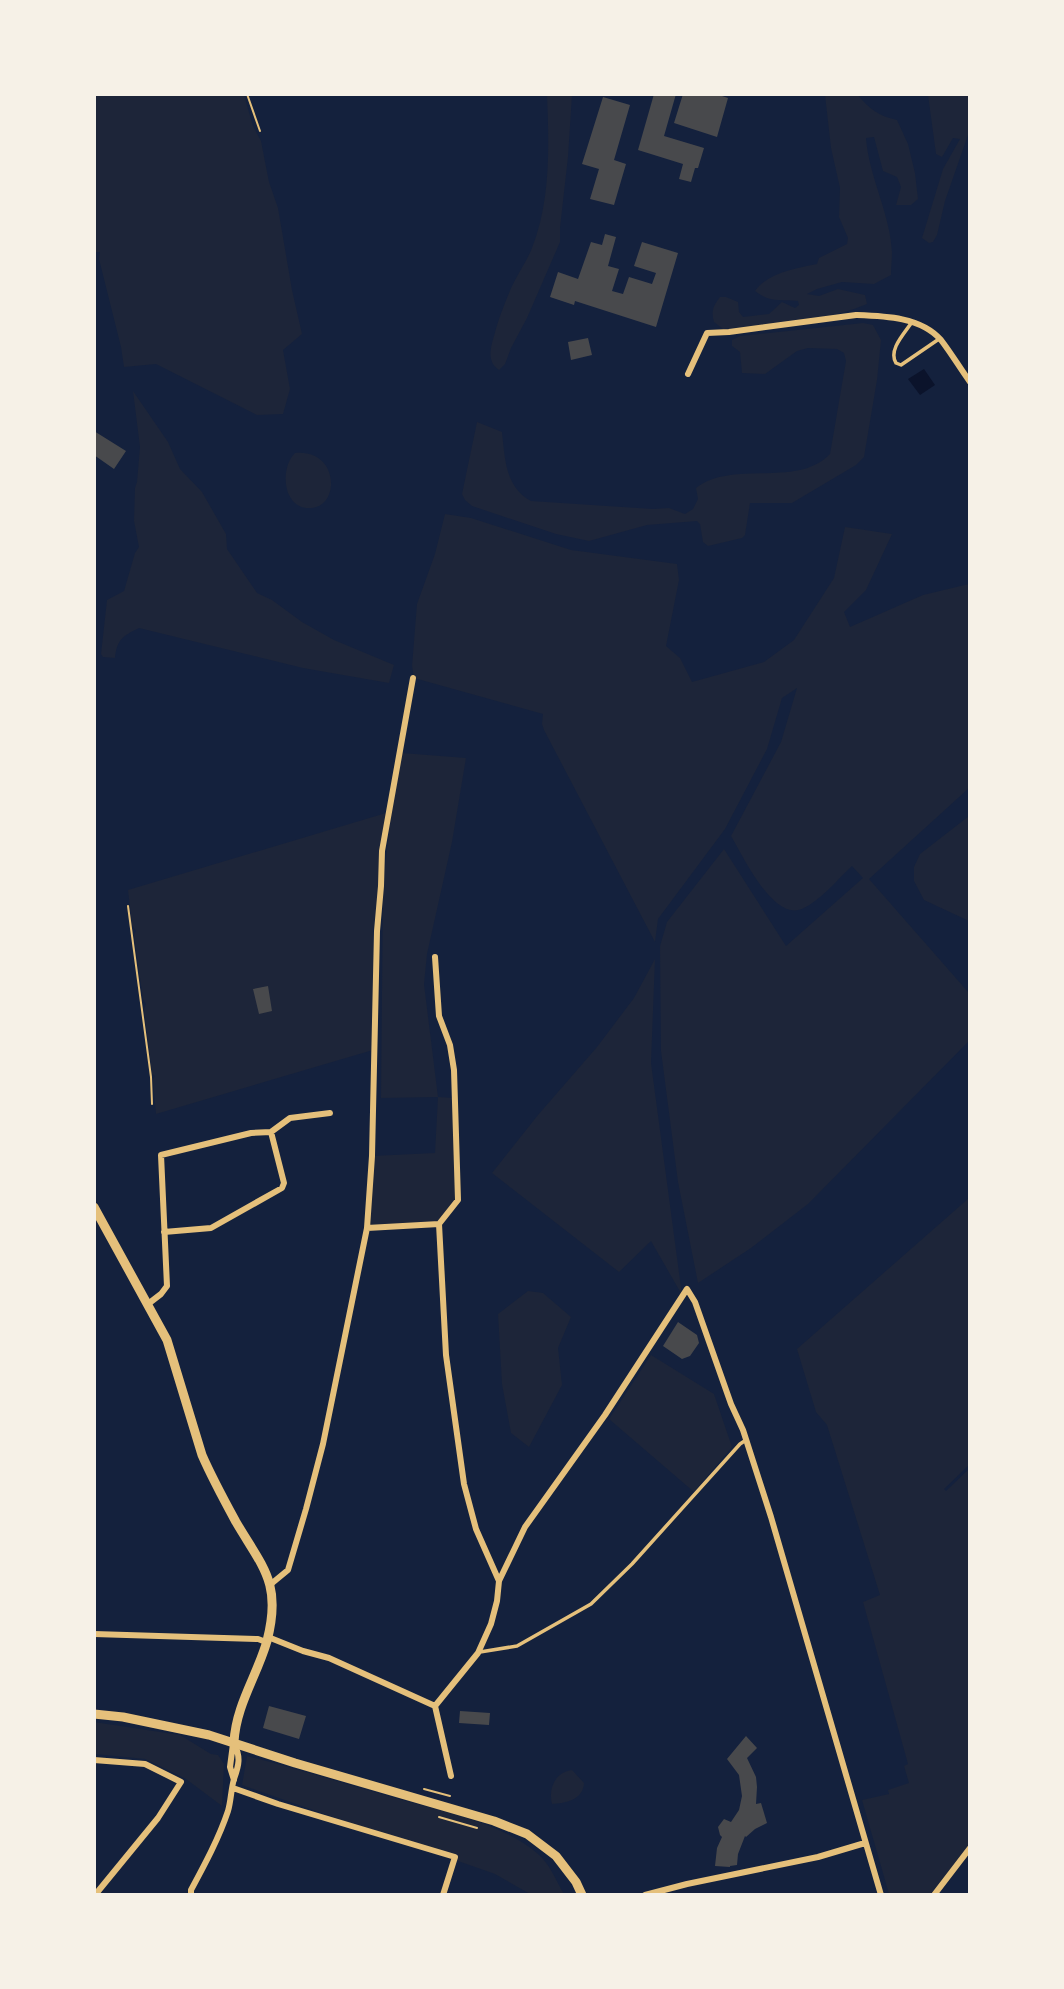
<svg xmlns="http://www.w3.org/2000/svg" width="1064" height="1989" viewBox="0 0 1064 1989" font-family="Arial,sans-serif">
	<rect width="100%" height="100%" fill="#14213d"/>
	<!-- green -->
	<path fill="#1d2539" d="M 94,95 L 244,95 L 253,126 L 261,141 L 269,182 L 278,208 L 292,290 L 302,334 L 283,350 L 290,389 L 283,414 L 257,415 L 156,364 L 124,367 L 121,347 L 99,259 L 100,252 L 96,252 L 95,247 Z
		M 547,95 L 572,95 L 568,157 L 560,228 L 560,242 L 527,318 L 511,348 L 505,364 L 499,370 C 487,362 490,349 494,336 C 498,320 505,302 512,286 C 518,273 527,261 532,248 C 551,200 549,145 547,95 Z
		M 825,95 L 858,95 C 869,109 879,116 897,120 L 908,144 L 915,173 L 918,199 L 911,205 L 896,205 L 901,187 L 897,177 L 883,171 L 874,137 L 866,138 C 869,177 890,213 892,252 C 892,260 891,267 891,275 L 874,284 L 842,282 L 817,289 L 807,294 L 819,296 L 838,289 L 865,295 L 867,304 C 823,323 770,324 723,329 L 714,322 C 711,311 713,306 720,297 L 726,297 L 738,302 L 739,312 L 743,317 L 769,314 L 782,302 L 795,308 L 799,305 L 798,301 C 780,299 770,303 755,291 C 767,273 797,268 817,264 L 819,258 L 847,244 L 848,238 L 839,217 L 840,188 L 831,148 Z
		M 928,95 L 970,95 L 969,132 L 945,201 L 937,235 L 933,242 L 929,243 L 922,238 L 943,169 L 960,139 L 953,138 L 942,157 L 936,154 Z
		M 863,323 L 873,325 L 881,340 L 877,380 L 864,457 L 856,465 L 792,503 L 750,503 L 745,535 L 742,538 L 708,546 L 703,542 L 700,524 L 697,521 L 647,525 L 589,541 L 556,534 L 472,506 L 465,500 L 462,494 L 477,422 L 502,432 C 505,458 505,487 531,501 L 653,509 L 669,508 L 685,514 L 693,509 L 698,499 L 696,488 C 733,459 796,489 830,454 L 846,361 L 844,353 L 837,349 L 808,348 L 797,351 L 765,374 L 742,373 L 740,352 L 732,346 L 732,340 L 740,336 Z
		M 133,391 L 168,442 L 180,469 L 202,492 L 226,534 L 227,549 L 257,593 L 272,600 L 302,622 L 334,640 L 394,665 L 389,683 L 303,668 L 139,628 C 123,636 117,639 115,658 L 103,657 L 101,654 L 107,600 L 124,591 L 135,553 L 139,547 L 134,521 L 135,488 L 137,482 L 140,447 Z
		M 295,453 C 340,449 340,507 311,508 C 283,510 279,469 295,453 Z
		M 445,514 L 471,518 L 571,550 L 677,564 L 679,580 L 666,646 L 680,658 L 692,682 L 764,662 L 794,640 L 834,578 L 845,527 L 892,534 L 866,590 L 844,612 L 850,627 L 923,595 L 969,584 L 969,788 L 869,879 L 969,993 L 969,1041 L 808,1204 L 751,1248 L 698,1283 L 678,1182 L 661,1051 L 660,946 L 667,922 L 724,849 L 786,946 L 863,878 L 852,866 C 837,880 821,900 802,909 C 773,921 743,856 731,836 L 781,742 L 797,688 L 782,698 L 767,749 L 725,829 L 658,919 L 655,942 L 544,730 L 542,724 L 543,714 L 414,678 L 412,666 L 417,604 L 435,554 Z
		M 402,753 L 466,758 L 452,842 L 427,954 L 424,984 L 438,1097 L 454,1098 L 458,1200 L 439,1224 L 367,1228 L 372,1156 L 435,1153 L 438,1097 L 381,1098 L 383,885 L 394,788 Z
		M 386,813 L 380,852 L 380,885 L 373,932 L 373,1050 L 156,1114 L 153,1080 L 155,1076 L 152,1074 L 144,1009 L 146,1004 L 143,999 L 134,935 L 136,931 L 132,925 L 128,890 Z
		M 969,816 L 969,921 L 924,900 L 914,881 L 914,867 L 920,854 Z
		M 655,959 L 651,1063 L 682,1295 L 651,1241 L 619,1272 L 492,1173 L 538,1115 L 597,1047 L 634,998 Z
		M 969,1198 L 969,1465 L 944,1489 L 946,1491 L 969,1469 L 969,1845 L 931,1894 L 889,1894 L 862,1800 L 889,1794 L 888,1790 L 909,1783 L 904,1766 L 908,1764 L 863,1602 L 880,1595 L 827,1425 L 816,1412 L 797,1349 Z
		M 528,1291 L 543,1293 L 571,1317 L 558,1348 L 562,1385 L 529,1447 L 511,1433 L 502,1384 L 498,1314 Z
		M 651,1355 L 714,1394 L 732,1447 L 694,1492 L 609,1419 Z
		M 94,1722 L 180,1735 L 211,1754 L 218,1755 L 224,1764 L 222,1806 L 186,1779 L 145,1759 L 95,1754 Z
		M 247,1756 C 297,1769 346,1784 395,1798 C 440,1811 504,1823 538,1854 C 550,1864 556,1881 564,1894 L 530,1894 L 495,1874 L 242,1785 Z
		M 572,1770 L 584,1783 C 583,1800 566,1803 552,1804 C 548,1789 555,1772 572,1770 Z"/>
	<!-- water -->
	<path fill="#0b132b" d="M 924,369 L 935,385 L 920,395 L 908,379 Z"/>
	<!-- building -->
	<path fill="#48494c" d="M 654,94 L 676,94 L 664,136 L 704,148 L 698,168 L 695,168 L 691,182 L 679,179 L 683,164 L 638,150 Z
		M 683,94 L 716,94 L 728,98 L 717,137 L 674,123 Z
		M 603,97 L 630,105 L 614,160 L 626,164 L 614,205 L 590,199 L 599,169 L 582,164 Z
		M 605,234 L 616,237 L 608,266 L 619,269 L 612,291 L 623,294 L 629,277 L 652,284 L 656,273 L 634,266 L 642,242 L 678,253 L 656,327 L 575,301 L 574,305 L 550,297 L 558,272 L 578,279 L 591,242 L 602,245 Z
		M 588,338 L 592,355 L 571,360 L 568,342 Z
		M 94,431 L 126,451 L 114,469 L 94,455 Z
		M 268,986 L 272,1011 L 259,1014 L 253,989 Z
		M 678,1322 L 697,1335 L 699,1343 L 690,1356 L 682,1359 L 663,1346 Z
		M 269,1706 L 306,1716 L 299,1739 L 263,1728 Z
		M 460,1711 L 490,1713 L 489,1725 L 459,1723 Z
		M 746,1736 L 757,1748 L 747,1758 L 756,1777 L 757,1787 L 756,1804 L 761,1803 L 767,1823 L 755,1829 L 746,1837 L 745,1836 L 738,1854 L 737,1865 L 730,1866 L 730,1867 L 715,1866 L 717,1848 L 722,1837 L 720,1835 L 718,1827 L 724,1819 L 731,1822 L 739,1810 L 742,1796 L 739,1775 L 727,1759 Z"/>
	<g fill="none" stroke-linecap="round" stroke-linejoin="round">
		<!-- path -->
		<path stroke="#e5c07b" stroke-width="2" d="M 247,94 L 260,131
			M 128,906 L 151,1077 L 152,1104
			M 424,1789 L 450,1796
			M 439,1817 L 477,1828"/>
		<!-- service -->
		<path stroke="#e5c07b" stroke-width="3.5" d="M 912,322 C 904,334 888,350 896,363 L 901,365 L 939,339
			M 480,1652 L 517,1646 L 591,1604 L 632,1564 L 740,1444 L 746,1440"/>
		<!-- minor -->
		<path stroke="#e5c07b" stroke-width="6" d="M 688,374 L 707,333 L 729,332 L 856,315 C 885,316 921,317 941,340 C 951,353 960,368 970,382
			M 435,957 L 439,1016 L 450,1045 L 454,1070 L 458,1200 L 439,1224 L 446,1355 L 464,1484 L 476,1529 L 499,1581 L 497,1601 L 491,1624 L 478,1653 L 435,1706
			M 367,1228 L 439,1224
			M 164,1232 L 211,1228 L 282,1188 L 284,1183 L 271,1132
			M 148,1304 L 161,1294 L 167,1286 L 161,1155 L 251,1133 L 271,1132 L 290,1118 L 330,1113
			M 499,1581 L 525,1527 L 605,1415 L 687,1289 L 695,1302 L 731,1404 L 743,1430 L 771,1517 L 881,1895
			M 271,1584 L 288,1570 L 306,1509 L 323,1444 L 367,1228 L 372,1156 L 377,931 L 381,886 L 382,851 L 413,678
			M 94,1634 L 258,1639 L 266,1642
			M 268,1637 L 303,1651 L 329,1658 L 435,1706 L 451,1776
			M 233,1744 L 230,1767 L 234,1780
			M 94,1760 L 145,1764 L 181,1782 L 158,1818 L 95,1895
			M 233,1788 L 278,1804 L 455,1857 L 443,1895
			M 191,1895 L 191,1890 C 205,1864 219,1838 228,1811 C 231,1801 231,1789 234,1779 C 239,1765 241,1757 234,1743
			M 645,1895 L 687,1884 L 818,1857 L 865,1843
			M 934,1895 L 970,1848"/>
		<!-- secondary -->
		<path stroke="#e5c07b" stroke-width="9" d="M 94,1207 L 167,1340 L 202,1455 C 212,1478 224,1500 236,1522 C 263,1568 282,1583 267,1641 C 257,1676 236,1705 234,1742
			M 94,1714 L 123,1717 L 209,1735 L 295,1763 L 494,1821 L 527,1834 L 556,1856 L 576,1882 L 582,1895"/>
	</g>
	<!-- border -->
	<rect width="1064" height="1989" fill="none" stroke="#f6f1e7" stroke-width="192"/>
</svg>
